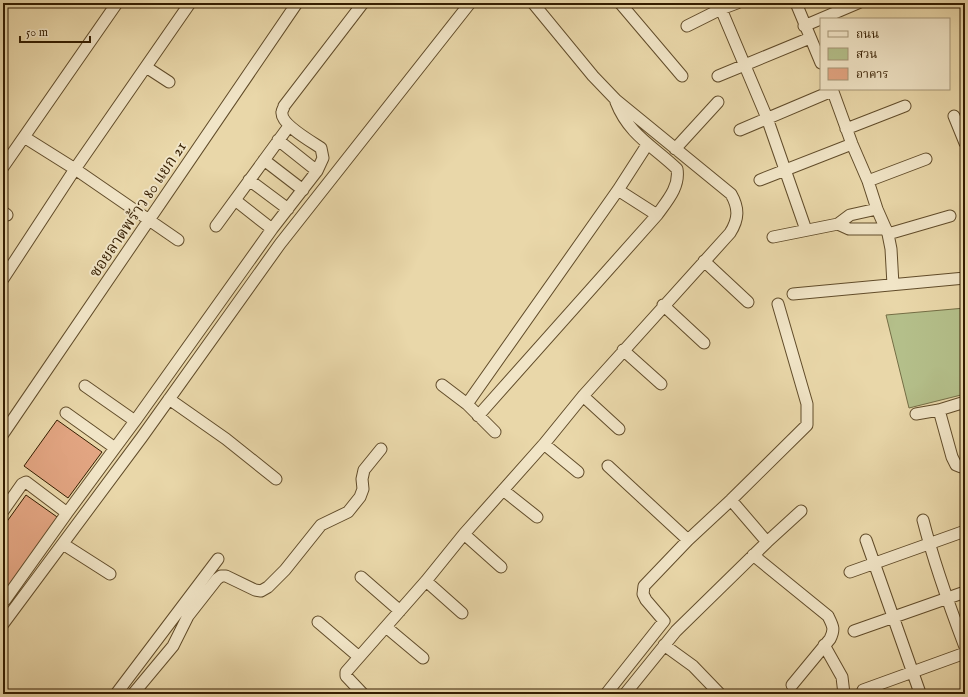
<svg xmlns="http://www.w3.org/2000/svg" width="968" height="697" viewBox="0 0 968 697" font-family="'IM FELL English','Noto Serif Thai',serif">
	<rect width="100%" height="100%" fill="#e9d7a9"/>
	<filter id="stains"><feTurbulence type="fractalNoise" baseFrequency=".005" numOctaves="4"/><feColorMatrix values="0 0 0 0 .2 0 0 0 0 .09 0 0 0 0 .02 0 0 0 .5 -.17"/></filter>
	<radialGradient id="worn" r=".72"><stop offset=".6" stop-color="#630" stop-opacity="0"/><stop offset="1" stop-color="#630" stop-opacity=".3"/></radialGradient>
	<!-- green -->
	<path fill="#b4bf8a" stroke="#746e45" d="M 965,308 L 965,394 L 909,408 L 886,315 Z"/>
	<!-- building -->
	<path fill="#e2a582" stroke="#341d00" d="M 57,420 L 102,452 L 68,498 L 24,466 Z
		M 26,495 L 60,519 L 10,589 L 3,584 L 3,527 Z"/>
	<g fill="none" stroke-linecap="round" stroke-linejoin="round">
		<!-- street casing -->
		<g stroke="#614c2a" stroke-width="13">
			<path id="street" d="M 620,3 L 682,76
				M 715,3 L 721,9 L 767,118 L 806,230
				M 796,3 L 821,63
				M 687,26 L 721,9 L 737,3
				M 804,26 L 858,3
				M 146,67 L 169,82
				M 718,76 L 810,38
				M 832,89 L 852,144 L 868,181 L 877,209 L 888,234 L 891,249 L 893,285
				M 954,116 L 965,143
				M 846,129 L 905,106
				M 740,130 L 832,91
				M 24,137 L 75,169 L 178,240
				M 278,140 L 317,171
				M 675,149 L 718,102
				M 264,160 L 303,190
				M 3,167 L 117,3
				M 249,180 L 288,209
				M 760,180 L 852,144
				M 868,181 L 926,159
				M 618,190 L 657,215
				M 235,200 L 272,229
				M 3,212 L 7,215
				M 838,224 L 849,229 L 886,229
				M 216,226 L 289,126
				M 888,234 L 950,216
				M 773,237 L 838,224 L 850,215 L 877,209
				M 704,261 L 748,302
				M 3,279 L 75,169 L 190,3
				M 793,294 L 965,278
				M 663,305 L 704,343
				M 623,350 L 661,384
				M 442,385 L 467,404
				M 85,386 L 135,421 L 115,448
				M 583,396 L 619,429
				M 169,399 L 226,439 L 276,479
				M 939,410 L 952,457 L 956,465 L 961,467 L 965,466
				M 916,414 L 939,410 L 965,402
				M 478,416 L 657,215 C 667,201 680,187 677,169 C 653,146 629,135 616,102
				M 135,421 L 272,229 L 317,171 L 323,158 L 321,148 C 312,142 280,124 282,112 C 282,110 284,108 284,106 L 363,3
				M 495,432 L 467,404 L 618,190 L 647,145
				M 3,434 L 297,3
				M 544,444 L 578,472
				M 608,466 L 688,540
				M 503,490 L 537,517
				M 731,500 L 767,542
				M 3,511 L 22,484 L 26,482 L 67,513 L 115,448 L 66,413
				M 923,520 C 934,563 949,605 965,647
				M 464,534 L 501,567
				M 866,540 L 920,693
				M 63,544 L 110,574
				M 753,555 L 828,616 C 833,626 835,629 830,639 L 792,685
				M 850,572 L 965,531
				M 361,577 L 400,611
				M 426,581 L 462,613
				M 5,600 L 67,513
				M 318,622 L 359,657
				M 3,624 L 142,437 L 280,244 L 470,3
				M 386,627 L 423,658
				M 854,631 L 965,592
				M 664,645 L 693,666 L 720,694
				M 824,645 L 842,677 L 844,694
				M 863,690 L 965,653
				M 116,694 L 218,559
				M 133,694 L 173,646 L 188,616 L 217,579 L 221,576 L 226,576 L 255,590 L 261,591 L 268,587 L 285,570 L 321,525 L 348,512 L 360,497 L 363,489 L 362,479 L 364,470 L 381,449
				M 363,694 L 346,676 L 346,672 L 426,581 L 464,534 L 544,444 L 583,396 L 730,233 C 739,219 739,208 731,194 L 616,100 L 593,76 L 533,3
				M 606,694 L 664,621 L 646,600 L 643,594 L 644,586 L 688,540 L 731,500 L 807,425 L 807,404 L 778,304
				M 625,694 L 676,631 L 767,542 L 801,511"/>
		</g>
		<!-- street -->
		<use href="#street" stroke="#f1e5c7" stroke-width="11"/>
	</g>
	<g text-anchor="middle" stroke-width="4" stroke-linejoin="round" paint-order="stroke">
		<!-- street labels -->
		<g font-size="16" fill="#341d00" stroke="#f1e5c7">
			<text transform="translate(137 209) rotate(-56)" y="6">ซอยลาดพร้าว 80 แยก 21</text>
		</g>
	</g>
	<!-- margin -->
	<rect width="968" height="697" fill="none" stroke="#e9d7a9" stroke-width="16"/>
	<rect x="4" y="4" width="960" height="689" fill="none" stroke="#341d00" stroke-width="2"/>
	<rect x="8" y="8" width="952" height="681" fill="none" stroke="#341d00"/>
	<!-- legend -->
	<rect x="820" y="18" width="130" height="72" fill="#f1e5c7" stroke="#a59577"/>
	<rect x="828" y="31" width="20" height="6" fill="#f1e5c7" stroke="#a59577"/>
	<text x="856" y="38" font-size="12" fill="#341d00">ถนน</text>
	<rect x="828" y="48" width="20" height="12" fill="#b4bf8a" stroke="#a59577"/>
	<text x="856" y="58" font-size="12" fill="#341d00">สวน</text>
	<rect x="828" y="68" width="20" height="12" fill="#e2a582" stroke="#a59577"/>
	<text x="856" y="78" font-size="12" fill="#341d00">อาคาร</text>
	<!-- scale -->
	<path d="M20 36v6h70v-6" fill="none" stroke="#341d00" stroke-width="2"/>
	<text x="26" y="36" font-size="12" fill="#341d00" stroke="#f1e5c7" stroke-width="3" paint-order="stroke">50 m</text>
	<rect width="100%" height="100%" filter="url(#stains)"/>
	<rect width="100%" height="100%" fill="url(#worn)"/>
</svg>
